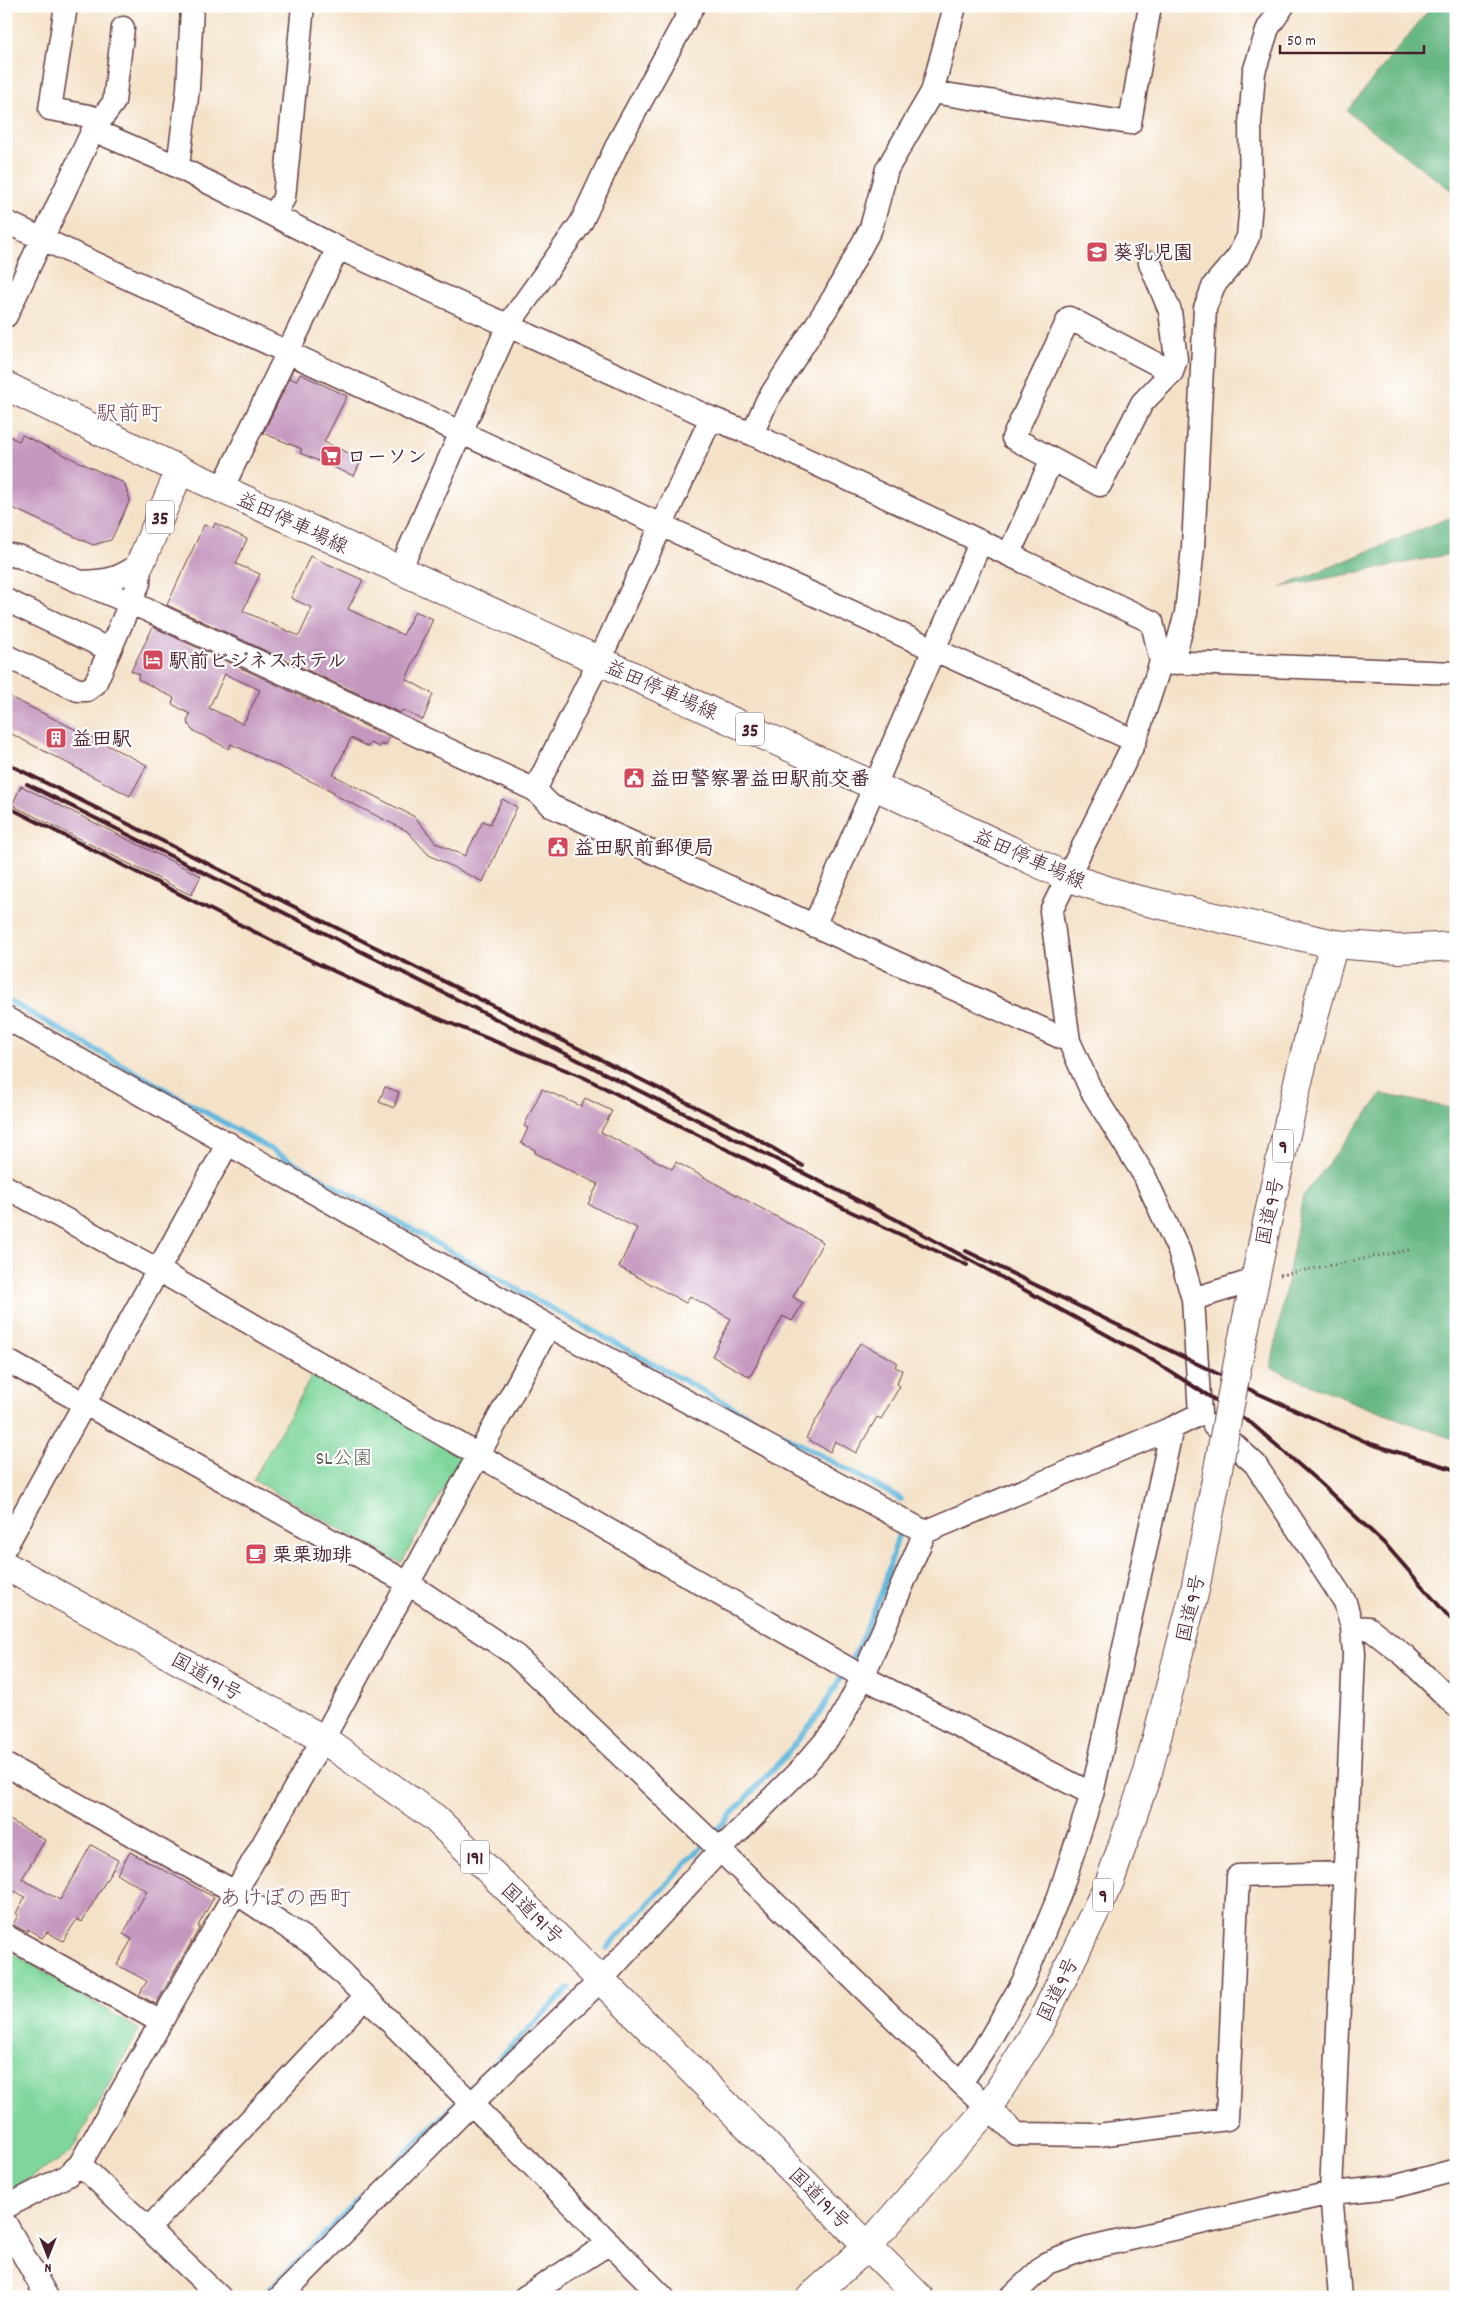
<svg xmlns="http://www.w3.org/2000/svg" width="1462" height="2303" viewBox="0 0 1462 2303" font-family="Dekko,'Klee One',sans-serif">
	<rect width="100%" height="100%" fill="#fff"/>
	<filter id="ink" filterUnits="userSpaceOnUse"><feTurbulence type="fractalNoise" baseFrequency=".02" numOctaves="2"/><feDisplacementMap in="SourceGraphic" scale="10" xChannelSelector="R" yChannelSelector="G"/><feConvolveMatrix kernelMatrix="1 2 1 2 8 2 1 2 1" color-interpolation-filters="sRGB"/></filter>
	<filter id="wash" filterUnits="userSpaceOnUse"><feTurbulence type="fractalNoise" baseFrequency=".0096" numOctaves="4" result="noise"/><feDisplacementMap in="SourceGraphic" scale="20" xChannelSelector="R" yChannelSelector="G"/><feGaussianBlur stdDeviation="1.12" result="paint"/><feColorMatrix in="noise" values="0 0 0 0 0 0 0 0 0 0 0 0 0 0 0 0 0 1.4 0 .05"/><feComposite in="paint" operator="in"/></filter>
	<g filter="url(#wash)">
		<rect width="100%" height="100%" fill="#f4e2c8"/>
		<!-- green -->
		<path fill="#7ed69b" stroke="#647a63" d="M 317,1367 L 465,1452 L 401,1563 L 253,1480 Z
			M 6,1948 L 139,2030 L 70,2153 L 6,2193 Z"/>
		<!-- forest -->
		<path fill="#66b783" stroke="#586b57" d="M 1432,6 L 1456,6 L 1456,194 L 1347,111 Z
			M 1456,515 L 1456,553 L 1282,587 Z
			M 1382,1094 L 1456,1109 L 1456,1440 L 1355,1403 L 1271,1368 L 1303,1196 Z"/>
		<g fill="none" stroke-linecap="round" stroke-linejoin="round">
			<!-- stream -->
			<path stroke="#61b8dd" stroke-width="5.5" d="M 6,999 L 529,1296 L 901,1499
				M 849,1664 L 858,1648 L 883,1589 L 898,1536
				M 712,1835 L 786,1755 L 819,1714 L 844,1672
				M 607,1948 L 706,1842
				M 466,2092 L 569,1988
				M 262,2297 L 460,2098"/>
		</g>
		<g id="blocks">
			<!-- building -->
			<path fill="#c497be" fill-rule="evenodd" d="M 300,374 L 347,396 L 324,442 L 362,459 L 354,476 L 300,453 L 302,449 L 263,433 L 290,378 L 296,381 Z
				M 6,435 L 19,441 L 22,435 L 124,483 L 130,500 L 111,540 L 93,545 L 6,505 Z
				M 215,523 L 247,539 L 236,564 L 260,574 L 243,611 L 299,636 L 312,608 L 291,598 L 310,556 L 363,580 L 348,609 L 403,635 L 415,611 L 433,619 L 406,679 L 433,694 L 423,720 L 402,710 L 400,713 L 167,605 L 204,525 L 213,528 Z
				M 153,627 L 389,737 L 385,746 L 381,744 L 379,747 L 370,743 L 368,747 L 351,738 L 333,775 L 415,817 L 436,843 L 465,856 L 483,821 L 490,824 L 502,799 L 517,807 L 483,882 L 429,855 L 407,831 L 333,794 L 334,792 L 231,744 L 229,749 L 192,730 L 187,722 L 190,714 L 172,704 L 174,698 L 138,679 L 139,674 L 131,671 ZM 225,674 L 260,690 L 243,724 L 209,708 Z
				M 6,695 L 147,765 L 130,796 L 6,731 Z
				M 21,786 L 201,876 L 191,895 L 12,805 Z
				M 385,1087 L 399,1092 L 394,1108 L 379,1102 Z
				M 542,1089 L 581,1106 L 585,1098 L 612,1111 L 601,1132 L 672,1169 L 676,1162 L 823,1242 L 793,1297 L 803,1303 L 792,1321 L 783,1316 L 750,1377 L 712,1356 L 731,1319 L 690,1296 L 686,1303 L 619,1267 L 637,1228 L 588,1204 L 598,1184 L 535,1153 L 535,1150 L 521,1143 L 528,1128 L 524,1126 Z
				M 860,1343 L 897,1362 L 895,1367 L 902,1370 L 897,1384 L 900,1386 L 881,1419 L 877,1417 L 856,1453 L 835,1441 L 830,1452 L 806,1438 Z
				M 6,1818 L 45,1840 L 22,1879 L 60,1900 L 91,1845 L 118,1860 L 82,1922 L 77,1919 L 63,1941 L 47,1932 L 42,1938 L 28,1929 L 27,1932 L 13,1925 L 18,1915 L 16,1913 L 25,1897 L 15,1891 L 6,1906 Z
				M 130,1852 L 214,1897 L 198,1926 L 200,1927 L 156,2004 L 139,1995 L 147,1981 L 117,1965 L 132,1939 L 123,1934 L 147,1891 L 117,1874 Z"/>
		</g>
	</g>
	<g filter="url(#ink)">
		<use href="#blocks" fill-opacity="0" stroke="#643c43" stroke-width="1"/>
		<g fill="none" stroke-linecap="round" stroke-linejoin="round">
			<!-- minor casing -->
			<g stroke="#643c43" stroke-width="25">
				<path id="minor" d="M 66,6 L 50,109 L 89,116 L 100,120
					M 932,92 L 1130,123 L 1150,6
					M 93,130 L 114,102 L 123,28
					M 174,165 L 179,158 L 188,89 L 192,6
					M 274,215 L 284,198 L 303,6
					M 6,222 L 661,525 L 1135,741
					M 6,316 L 93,130 L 174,165 L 338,248 L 711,418 L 752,434 L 1152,622 L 1161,662 L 1135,741 L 1051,911 L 1069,1041 L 1091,1090 L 1144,1175 L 1179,1251 L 1193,1299 L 1200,1414 L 1172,1428 L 925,1532 L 863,1677 L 835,1730 L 802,1768 L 720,1850 L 601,1980 L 471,2104 L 280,2297
					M 752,434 L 767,401 L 834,297 L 871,228 L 887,169 L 932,92 L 955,6
					M 1052,459 L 1100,485 L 1142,403 L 1172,372 L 1176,359 L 1170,311 L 1150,263
					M 222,489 L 338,248
					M 6,554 L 21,557 L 145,609 L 535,790 L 551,806 L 1069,1041
					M 1009,554 L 1052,459 L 1013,438 L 1069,318 L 1172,372
					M 400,570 L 509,324 L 581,223 L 619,141 L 693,6
					M 82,582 C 108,581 119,579 140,564
					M 6,600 L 110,650
					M 6,656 L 78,690 L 87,690 L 95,684 L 139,583 L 140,564
					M 1161,662 L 1456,673
					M 1172,664 L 1186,613 L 1193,547 L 1205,308 L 1214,285 L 1238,257 L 1248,237 L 1251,203 L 1250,124 L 1254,72 L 1268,28 L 1283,6
					M 535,790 L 599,661 L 711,418
					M 814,926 L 981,541
					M 6,1018 L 549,1326 L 925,1532
					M 6,1187 L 158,1270 L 863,1677 L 1092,1794
					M 1193,1299 L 1255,1280
					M 6,1360 L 408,1583 L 514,1654 L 720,1850 L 961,2083 L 1017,2134 L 1098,2135 L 1227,2119 L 1238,1876 L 1345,1873
					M 1214,1426 L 1255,1464 L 1345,1602 L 1352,1627 L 1354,1654 L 1331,2193 L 1340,2297
					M 6,1546 L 228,1143
					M 1352,1627 L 1369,1628 L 1405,1656 L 1456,1706
					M 6,1765 L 235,1892 L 314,1945 L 663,2297
					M 6,1936 L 161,2022
					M 961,2083 L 990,2039 L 1023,1982 L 1059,1896 L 1092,1794 L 1172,1428
					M 80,2164 L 220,2297
					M 6,2207 L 68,2175 L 80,2164 L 323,1739 L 549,1326
					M 6,2224 L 47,2297
					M 148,2229 L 365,1997
					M 525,2297 L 610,2243
					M 1011,2297 L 1047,2263 L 1086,2249 L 1331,2193 L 1393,2187 L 1456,2170"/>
			</g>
			<!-- major casing -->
			<g stroke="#643c43" stroke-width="30">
				<path id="major" d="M 6,386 L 180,470 L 875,786 L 1067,877 L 1131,898 L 1334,944
					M 140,564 L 180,470"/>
			</g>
			<!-- highway casing -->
			<g stroke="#643c43" stroke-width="30">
				<path id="highway" d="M 1240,1351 C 1269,1215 1295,1078 1334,944 L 1399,949 L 1456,946
					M 6,1566 L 323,1739 L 435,1818 L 601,1980 L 919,2297
					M 811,2297 L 868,2246 L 988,2108 L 1041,2023 L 1110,1881 L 1148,1772 L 1195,1590 L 1215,1485"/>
			</g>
			<!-- path -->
			<path stroke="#643c43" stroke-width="3" stroke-dasharray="1 4" stroke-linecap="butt" d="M 1280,1275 L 1409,1250"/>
			<!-- minor -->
			<use href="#minor" stroke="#fff" stroke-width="22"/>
			<!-- major -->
			<use href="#major" stroke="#fff" stroke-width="28"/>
			<!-- highway -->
			<use href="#highway" stroke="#fff" stroke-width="28"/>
			<!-- rail -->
			<path stroke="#4a1f2b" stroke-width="4" d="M 6,763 L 742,1130 L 803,1166
				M 27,784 L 895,1219 L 1149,1358 L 1251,1423 L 1320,1483 L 1387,1546 L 1456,1625
				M 6,806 L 314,962 L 430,1015 L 583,1077 L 845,1209 L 967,1265
				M 966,1251 L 1257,1393 L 1371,1444 L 1456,1470"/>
			<!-- highway-bridge casing -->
			<g stroke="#643c43" stroke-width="30" stroke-linecap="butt">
				<path id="highway-bridge" d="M 1215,1485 L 1240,1351"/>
			</g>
			<!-- highway-bridge -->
			<use href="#highway-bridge" stroke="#fff" stroke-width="28"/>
		</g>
	</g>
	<!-- icons -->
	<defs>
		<g id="school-square" transform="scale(1.125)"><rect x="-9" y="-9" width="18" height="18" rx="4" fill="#d1495b" stroke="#fff"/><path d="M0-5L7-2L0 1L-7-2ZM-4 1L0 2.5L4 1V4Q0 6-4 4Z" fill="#fff"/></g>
		<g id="supermarket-square" transform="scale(1.125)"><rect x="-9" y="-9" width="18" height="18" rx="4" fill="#d1495b" stroke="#fff"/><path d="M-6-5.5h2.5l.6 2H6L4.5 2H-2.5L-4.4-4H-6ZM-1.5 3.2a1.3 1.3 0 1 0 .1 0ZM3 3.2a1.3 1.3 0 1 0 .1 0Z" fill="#fff"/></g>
		<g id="hotel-square" transform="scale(1.125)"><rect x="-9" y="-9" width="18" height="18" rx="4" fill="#d1495b" stroke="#fff"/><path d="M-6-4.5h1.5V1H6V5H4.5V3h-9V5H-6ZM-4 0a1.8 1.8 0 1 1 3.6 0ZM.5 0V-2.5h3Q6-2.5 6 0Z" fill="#fff"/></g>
		<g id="building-square" transform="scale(1.125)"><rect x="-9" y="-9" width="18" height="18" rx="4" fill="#d1495b" stroke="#fff"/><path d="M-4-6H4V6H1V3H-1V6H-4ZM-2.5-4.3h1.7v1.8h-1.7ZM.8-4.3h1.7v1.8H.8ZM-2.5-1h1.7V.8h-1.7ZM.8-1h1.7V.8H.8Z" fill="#fff"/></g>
		<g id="civic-square" transform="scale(1.125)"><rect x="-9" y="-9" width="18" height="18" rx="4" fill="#d1495b" stroke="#fff"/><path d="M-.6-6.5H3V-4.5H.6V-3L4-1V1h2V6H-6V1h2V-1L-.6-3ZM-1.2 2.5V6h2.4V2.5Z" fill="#fff"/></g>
		<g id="cafe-square" transform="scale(1.125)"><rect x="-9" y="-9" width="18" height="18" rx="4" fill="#d1495b" stroke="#fff"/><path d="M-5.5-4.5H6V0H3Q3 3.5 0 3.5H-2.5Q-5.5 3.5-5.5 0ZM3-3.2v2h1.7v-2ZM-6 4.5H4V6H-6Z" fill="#fff"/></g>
	</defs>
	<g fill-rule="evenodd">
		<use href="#school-square" x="1097" y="252"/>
		<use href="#supermarket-square" x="331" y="456"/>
		<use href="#hotel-square" x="153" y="660"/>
		<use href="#building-square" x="56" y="738"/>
		<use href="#civic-square" x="634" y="778"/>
		<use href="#civic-square" x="558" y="847"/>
		<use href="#cafe-square" x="256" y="1554"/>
	</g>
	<g text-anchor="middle" stroke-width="4.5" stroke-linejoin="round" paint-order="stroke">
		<!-- shield labels -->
		<g fill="#fff" stroke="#80626b" stroke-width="1">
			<rect x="146" y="500.5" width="28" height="33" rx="4"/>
			<rect x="736" y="712.5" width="28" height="33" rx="4"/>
			<rect x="1273" y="1129.5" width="20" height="33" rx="4"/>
			<rect x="461" y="1840.5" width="28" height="33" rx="4"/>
			<rect x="1093" y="1878.5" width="20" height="33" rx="4"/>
		</g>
		<g font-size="19" font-weight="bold" fill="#4a1f2b">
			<text x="160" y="524">35</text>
			<text x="750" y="736">35</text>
			<text x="1283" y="1153">9</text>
			<text x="475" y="1864">191</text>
			<text x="1103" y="1902">9</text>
		</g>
		<!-- poi labels -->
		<g font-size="20" font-weight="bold" fill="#4a1f2b" stroke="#fff" text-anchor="start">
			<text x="1113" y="259">葵乳児園</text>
			<text x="347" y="463">ローソン</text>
			<text x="169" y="667">駅前ビジネスホテル</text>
			<text x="72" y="745">益田駅</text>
			<text x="650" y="785">益田警察署益田駅前交番</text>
			<text x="574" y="854">益田駅前郵便局</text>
			<text x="272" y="1561">栗栗珈琲</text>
		</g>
		<!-- street labels -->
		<g font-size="20" fill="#4a1f2b" stroke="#fff">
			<text transform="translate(293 522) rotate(25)" y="7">益田停車場線</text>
			<text transform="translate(662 689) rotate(24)" y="7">益田停車場線</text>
			<text transform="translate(1030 858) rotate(24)" y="7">益田停車場線</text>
			<text transform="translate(1269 1211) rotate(-78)" y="7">国道9号</text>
			<text transform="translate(1190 1608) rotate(-77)" y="7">国道9号</text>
			<text transform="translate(207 1676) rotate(29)" y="7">国道191号</text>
			<text transform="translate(533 1913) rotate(44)" y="7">国道191号</text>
			<text transform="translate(1057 1989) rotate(-64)" y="7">国道9号</text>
			<text transform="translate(820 2198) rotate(45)" y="7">国道191号</text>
		</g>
		<!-- park labels -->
		<g font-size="20" fill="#5c5f52" stroke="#fff">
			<text x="344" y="1464">SL公園</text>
		</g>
		<!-- quarter labels -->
		<g font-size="22" fill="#75495e" stroke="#fff">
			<text x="129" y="420">駅前町</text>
			<text x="285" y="1905">あけぼの西町</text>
		</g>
	</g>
	<!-- margin -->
	<rect width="1462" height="2303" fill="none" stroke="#fff" stroke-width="25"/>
	<!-- north arrow -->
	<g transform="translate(48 2256) rotate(180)" stroke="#ffffff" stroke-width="4" paint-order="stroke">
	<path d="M0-4L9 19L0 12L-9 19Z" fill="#4a1f2b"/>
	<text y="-8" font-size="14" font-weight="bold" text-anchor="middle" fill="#4a1f2b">N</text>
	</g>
	<!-- scale -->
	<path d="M1280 45v8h144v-8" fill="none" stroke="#4a1f2b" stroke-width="2.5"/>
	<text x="1287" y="45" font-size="15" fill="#4a1f2b" stroke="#ffffff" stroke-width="4" paint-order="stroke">50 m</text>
</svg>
